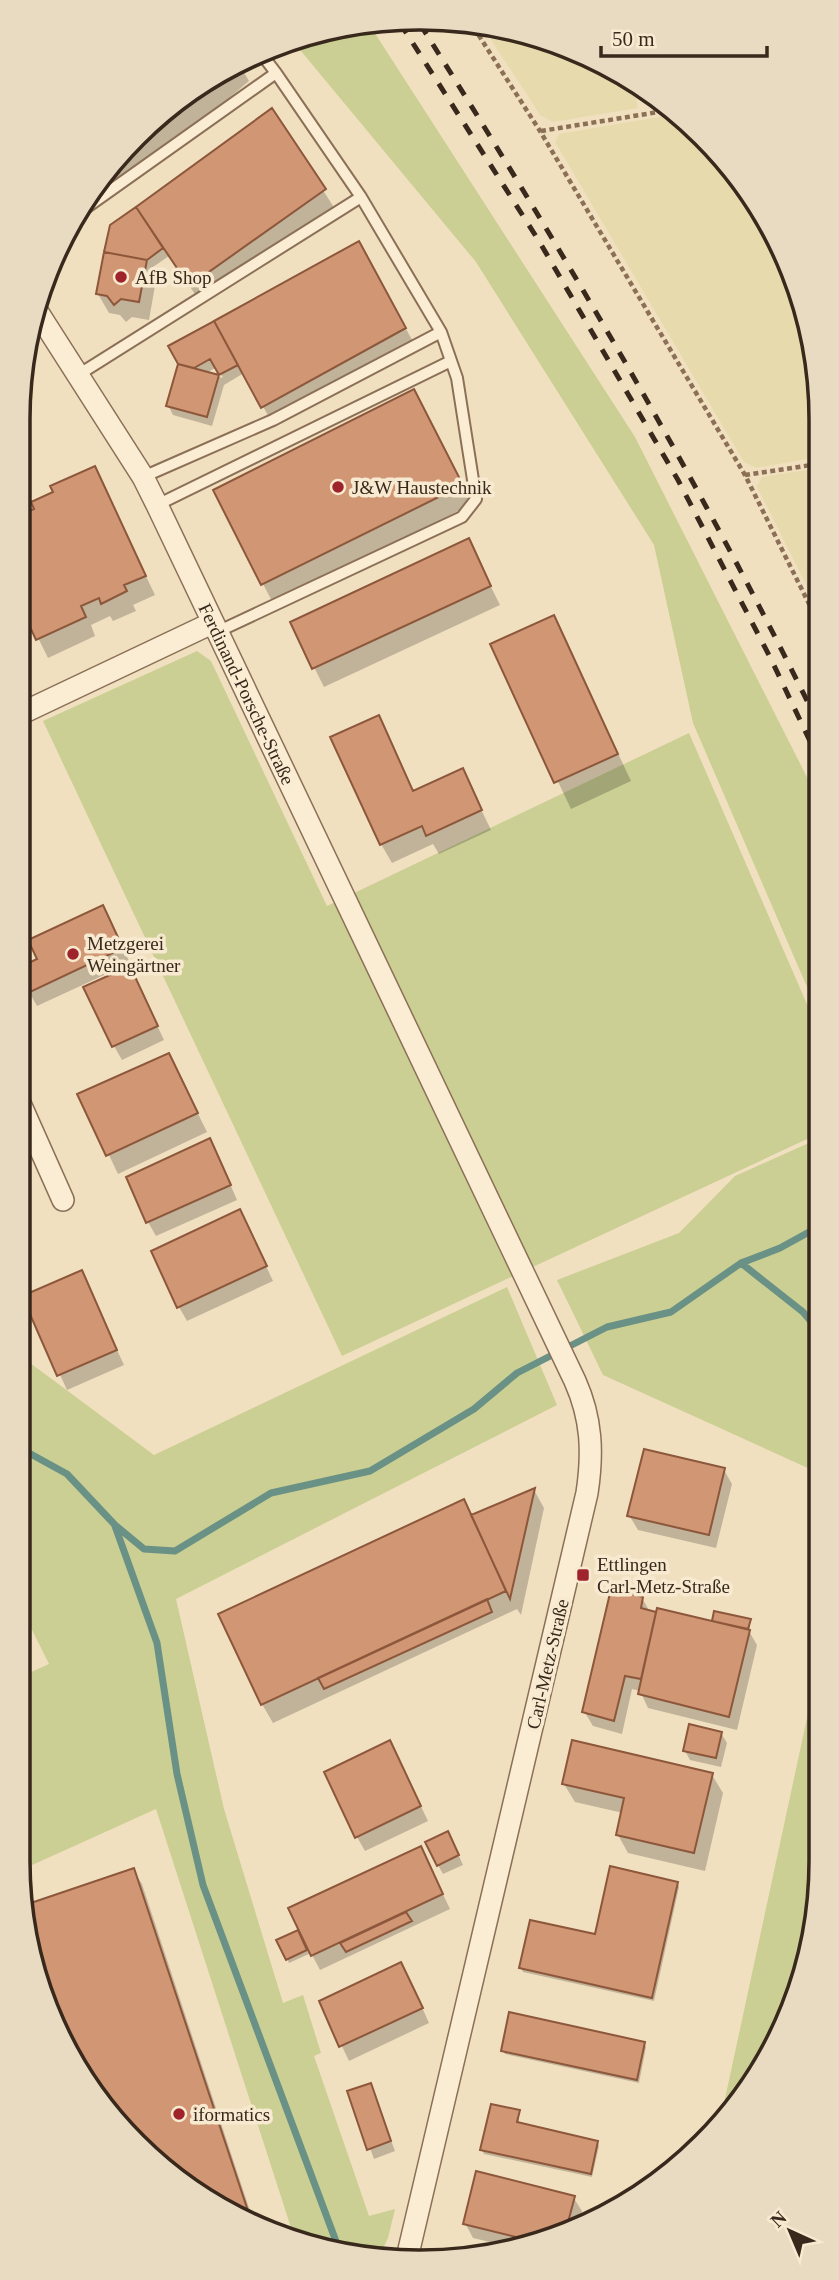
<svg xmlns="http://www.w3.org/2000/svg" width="839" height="2280" viewBox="0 0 839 2280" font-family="Georgia,serif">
	<rect width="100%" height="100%" fill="#f1e0c0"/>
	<!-- farmland -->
	<path fill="#e7dbad" d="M 484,29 L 524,31 L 633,81 L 638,108 L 553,122 L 540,115 Z
		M 676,114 L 722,155 L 780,242 L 818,367 L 818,457 L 756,468 L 744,462 L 555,142 L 559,134 Z
		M 818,468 L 819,610 L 757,487 L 762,477 Z"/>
	<!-- green -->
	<path fill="#cbcf93" d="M 367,21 L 635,437 L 819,801 L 820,1017 L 693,723 L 654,545 L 476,262 L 296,45 Z
		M 197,651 L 211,661 L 327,906 L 689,733 L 820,1034 L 820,1133 L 342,1356 L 43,721 Z
		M 820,1138 L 821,1474 L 603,1375 L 557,1280 L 679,1233 L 735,1176 Z
		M 507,1287 L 557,1405 L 176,1599 L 224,1809 L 283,2003 L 303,1995 L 321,2053 L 314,2056 L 369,2216 L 395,2209 L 388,2238 L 378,2259 L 367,2259 L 293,2234 L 156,1809 L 19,1871 L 18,1678 L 49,1664 L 18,1602 L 18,1354 L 154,1455 Z
		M 821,1653 L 821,1860 L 808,1965 L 739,2105 L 720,2122 Z"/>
	<!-- shadow -->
	<path fill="#0003" fill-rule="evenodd" d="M 239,64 L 249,81 L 124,188 L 107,169 L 219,71 Z
		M 272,110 L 335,209 L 201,303 L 169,256 L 150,269 L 156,280 L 149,320 L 132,317 L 126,322 L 120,315 L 109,313 L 98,294 L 112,226 Z
		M 369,262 L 416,347 L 274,426 L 244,373 L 224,385 L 212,426 L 173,415 L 168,405 L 180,364 ZM 217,367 L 223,378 L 206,373 Z
		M 424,410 L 472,504 L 273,603 L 263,584 Z
		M 94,468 L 155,595 L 133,605 L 136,611 L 113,621 L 110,616 L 91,625 L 95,636 L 48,658 L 18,597 L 18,518 L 36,510 Z
		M 468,541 L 500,605 L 324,687 L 292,623 Z
		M 554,617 L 631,781 L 571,809 L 493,645 Z
		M 378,717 L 414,792 L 462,770 L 491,830 L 439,854 L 433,844 L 392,863 L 381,844 Z
		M 110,921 L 130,963 L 37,1006 L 29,992 Z
		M 137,983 L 164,1040 L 122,1060 L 114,1046 Z
		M 169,1055 L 207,1132 L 118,1174 L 80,1094 Z
		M 217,1154 L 237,1200 L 156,1236 L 148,1222 Z
		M 247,1225 L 273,1281 L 187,1321 L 179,1307 Z
		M 81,1272 L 124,1365 L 67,1390 L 25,1297 Z
		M 724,1470 L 732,1484 L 716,1548 L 638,1530 L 629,1515 Z
		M 534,1490 L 544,1508 L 521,1615 L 517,1609 L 273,1723 L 262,1704 L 472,1517 Z
		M 642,1598 L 650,1612 L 657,1614 L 714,1623 L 716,1613 L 750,1620 L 750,1633 L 757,1645 L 737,1730 L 648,1708 L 640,1691 L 632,1689 L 622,1734 L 593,1726 L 584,1711 Z
		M 721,1733 L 727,1743 L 721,1767 L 690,1760 L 685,1751 Z
		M 397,1757 L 428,1821 L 365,1851 L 357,1837 Z
		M 712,1775 L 723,1793 L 705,1871 L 628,1853 L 618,1835 L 623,1813 L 575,1802 L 564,1784 Z
		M 453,1843 L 463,1865 L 443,1874 L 438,1865 Z
		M 428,1863 L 450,1909 L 320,1970 L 311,1953 L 289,1963 L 279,1941 L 302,1940 Z
		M 133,1870 L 142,1884 L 253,2220 L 219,2209 L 117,2125 L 39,1990 L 25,1907 Z
		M 677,1883 L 679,1887 L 654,2001 L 523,1972 L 521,1968 L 596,1936 Z
		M 409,1978 L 429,2023 L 349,2061 L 321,2002 Z
		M 644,2043 L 646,2047 L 639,2083 L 505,2054 L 503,2050 Z
		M 370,2085 L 395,2151 L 374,2159 L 350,2092 Z
		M 519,2112 L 519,2125 L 597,2142 L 599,2146 L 592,2177 L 484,2154 L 482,2150 Z
		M 573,2197 L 582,2211 L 579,2221 L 515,2248 L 473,2238 L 465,2223 Z"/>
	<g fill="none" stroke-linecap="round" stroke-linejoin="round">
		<!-- stream -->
		<path stroke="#6a9185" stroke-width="7" d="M 741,1263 L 803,1312 L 820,1332
			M 18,1447 L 67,1474 L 115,1525 L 144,1549 L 175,1551 L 271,1493 L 370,1471 L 474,1409 L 517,1373 L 607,1327 L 671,1312 L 741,1263 L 780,1248 L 820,1226
			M 115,1526 L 157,1643 L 177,1774 L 203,1885 L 337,2244"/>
	</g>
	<!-- building -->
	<path fill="#d19673" stroke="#8c573b" stroke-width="2" d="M 234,66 L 112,171 L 109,167 L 219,71 Z
		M 272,108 L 326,189 L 189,286 L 136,207 Z
		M 136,207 L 163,248 L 147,260 L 104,252 L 110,225 Z
		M 359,241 L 406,328 L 261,408 L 214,321 Z
		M 104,252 L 147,260 L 139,302 L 121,299 L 114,305 L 107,296 L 96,294 Z
		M 214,321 L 238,365 L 219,375 L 210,359 L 194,368 L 178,364 L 168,346 Z
		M 178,364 L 219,375 L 207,417 L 166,406 Z
		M 414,389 L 463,485 L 261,585 L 213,490 Z
		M 95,466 L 146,576 L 124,585 L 127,591 L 101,604 L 99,598 L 81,606 L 86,617 L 36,640 L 18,601 L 18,516 L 34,509 L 31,502 L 53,492 L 50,486 Z
		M 469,538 L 491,586 L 312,669 L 290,622 Z
		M 554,615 L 618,754 L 554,783 L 490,644 Z
		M 379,715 L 413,791 L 463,768 L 482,810 L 426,836 L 422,826 L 380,845 L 330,737 Z
		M 103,905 L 123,948 L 28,993 L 18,968 L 37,959 L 28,940 Z
		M 130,966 L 158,1026 L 112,1047 L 83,987 Z
		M 169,1053 L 198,1113 L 106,1156 L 77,1094 Z
		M 210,1138 L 231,1185 L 146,1223 L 126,1177 Z
		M 240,1209 L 267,1266 L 177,1308 L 151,1251 Z
		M 82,1270 L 117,1350 L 57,1376 L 22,1296 Z
		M 644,1449 L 725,1468 L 709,1535 L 627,1516 Z
		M 535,1488 L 510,1599 L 471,1515 Z
		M 464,1499 L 506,1591 L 261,1705 L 218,1614 Z
		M 611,1589 L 643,1597 L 641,1608 L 656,1612 L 641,1679 L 625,1676 L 614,1721 L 582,1712 Z
		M 487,1599 L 492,1612 L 324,1689 L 318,1678 Z
		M 657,1608 L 750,1630 L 729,1717 L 638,1694 Z
		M 714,1611 L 751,1619 L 748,1629 L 712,1621 Z
		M 689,1724 L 722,1732 L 716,1758 L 683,1751 Z
		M 390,1740 L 421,1806 L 355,1838 L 324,1772 Z
		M 572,1740 L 713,1773 L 694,1853 L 616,1835 L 624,1798 L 562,1784 Z
		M 448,1831 L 459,1855 L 437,1866 L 425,1842 Z
		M 421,1846 L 443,1894 L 311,1956 L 288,1908 Z
		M 610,1866 L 678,1882 L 652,1998 L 519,1968 L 530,1920 L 595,1934 Z
		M 134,1868 L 251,2220 L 219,2209 L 117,2125 L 39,1990 L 25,1905 Z
		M 406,1912 L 412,1921 L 346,1952 L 340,1943 Z
		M 298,1930 L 307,1950 L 286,1960 L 276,1940 Z
		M 401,1962 L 423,2008 L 339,2047 L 319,2001 Z
		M 509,2012 L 645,2042 L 637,2080 L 501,2051 Z
		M 371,2083 L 391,2141 L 367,2150 L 347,2091 Z
		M 491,2104 L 520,2110 L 517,2122 L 598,2141 L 591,2174 L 480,2150 Z
		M 476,2171 L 575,2196 L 567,2226 L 532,2241 L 463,2224 Z"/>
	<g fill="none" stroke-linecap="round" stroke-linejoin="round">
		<!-- lane casing -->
		<g stroke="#8b7057" stroke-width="14">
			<path id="lane" d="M 263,56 L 276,73
				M 83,210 L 276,73 L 361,197
				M 78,375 L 361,197 L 441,332 L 273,420 L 143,477
				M 157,505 L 451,361
				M 217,632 L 462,517 L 476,499 L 457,378 L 441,332"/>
		</g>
		<!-- street casing -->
		<g stroke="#8b7057" stroke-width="24">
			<g id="street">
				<path id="s1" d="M 35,308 L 143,477 L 157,505 L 575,1381 C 592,1419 593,1453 587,1493 L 407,2258"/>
				<path d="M 18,715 L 212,623"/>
				<path d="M 18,1099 L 63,1200"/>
			</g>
		</g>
		<!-- path -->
		<path stroke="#8b7057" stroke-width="4.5" stroke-dasharray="5 3.5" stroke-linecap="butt" d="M 474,28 L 540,131 L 745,475 L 819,624
			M 541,131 L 671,110
			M 745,475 L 818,464"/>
		<!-- lane -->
		<use href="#lane" stroke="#fbedd4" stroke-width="10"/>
		<!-- street -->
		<use href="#street" stroke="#fbedd4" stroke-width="21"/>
		<!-- rail -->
		<path stroke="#39291c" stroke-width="5" stroke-dasharray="12 12" stroke-linecap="butt" d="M 400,23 L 539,241 L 678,480 L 771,659 L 819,760
			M 420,24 C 563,251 701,483 819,725"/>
	</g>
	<!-- markers -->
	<g fill="#9e232a" stroke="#f7ead0" stroke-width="2.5">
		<circle cx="121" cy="277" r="7"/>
		<circle cx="338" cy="487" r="7"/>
		<circle cx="73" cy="954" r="7"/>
		<rect x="576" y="1568" width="14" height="14" rx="3.5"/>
		<circle cx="179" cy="2114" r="7"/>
	</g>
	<g text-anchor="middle" stroke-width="7" stroke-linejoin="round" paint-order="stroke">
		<!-- poi labels -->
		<g font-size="19" fill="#39291c" stroke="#f7ead0" text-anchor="start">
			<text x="135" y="284">AfB Shop</text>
			<text x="352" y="494">J&amp;W Haustechnik</text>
			<text x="87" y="950">Metzgerei<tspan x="87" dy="22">Weingärtner</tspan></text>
			<text x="597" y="1571">Ettlingen<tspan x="597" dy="22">Carl-Metz-Straße</tspan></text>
			<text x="193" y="2121">iformatics</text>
		</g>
		<!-- street labels -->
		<g font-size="19" fill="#39291c" stroke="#f7ead0">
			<text dy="7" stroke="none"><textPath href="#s1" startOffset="441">Ferdinand-Porsche-Straße</textPath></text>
			<text transform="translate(547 1664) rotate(-77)" y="7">Carl-Metz-Straße</text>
		</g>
	</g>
	<!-- crop -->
	<path d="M0 0H839V2280H0ZM419 30H420A389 389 0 0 1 809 419V1861A389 389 0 0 1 420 2250H419A389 389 0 0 1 30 1861V419A389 389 0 0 1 419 30Z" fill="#e8dbc2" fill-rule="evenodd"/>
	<path fill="none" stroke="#39291c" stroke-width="3.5" d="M419 30H420A389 389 0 0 1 809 419V1861A389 389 0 0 1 420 2250H419A389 389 0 0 1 30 1861V419A389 389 0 0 1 419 30Z"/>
	<!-- north arrow -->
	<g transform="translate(790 2231) rotate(316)" stroke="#f7ead0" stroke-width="5" paint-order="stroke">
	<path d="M0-5L12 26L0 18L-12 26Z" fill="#39291c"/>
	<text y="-10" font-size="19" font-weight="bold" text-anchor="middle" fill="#39291c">N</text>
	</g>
	<!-- scale -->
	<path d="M601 46v10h166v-10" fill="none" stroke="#39291c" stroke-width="3.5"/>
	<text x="612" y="46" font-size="21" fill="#39291c" stroke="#f7ead0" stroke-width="5" paint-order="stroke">50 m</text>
</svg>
